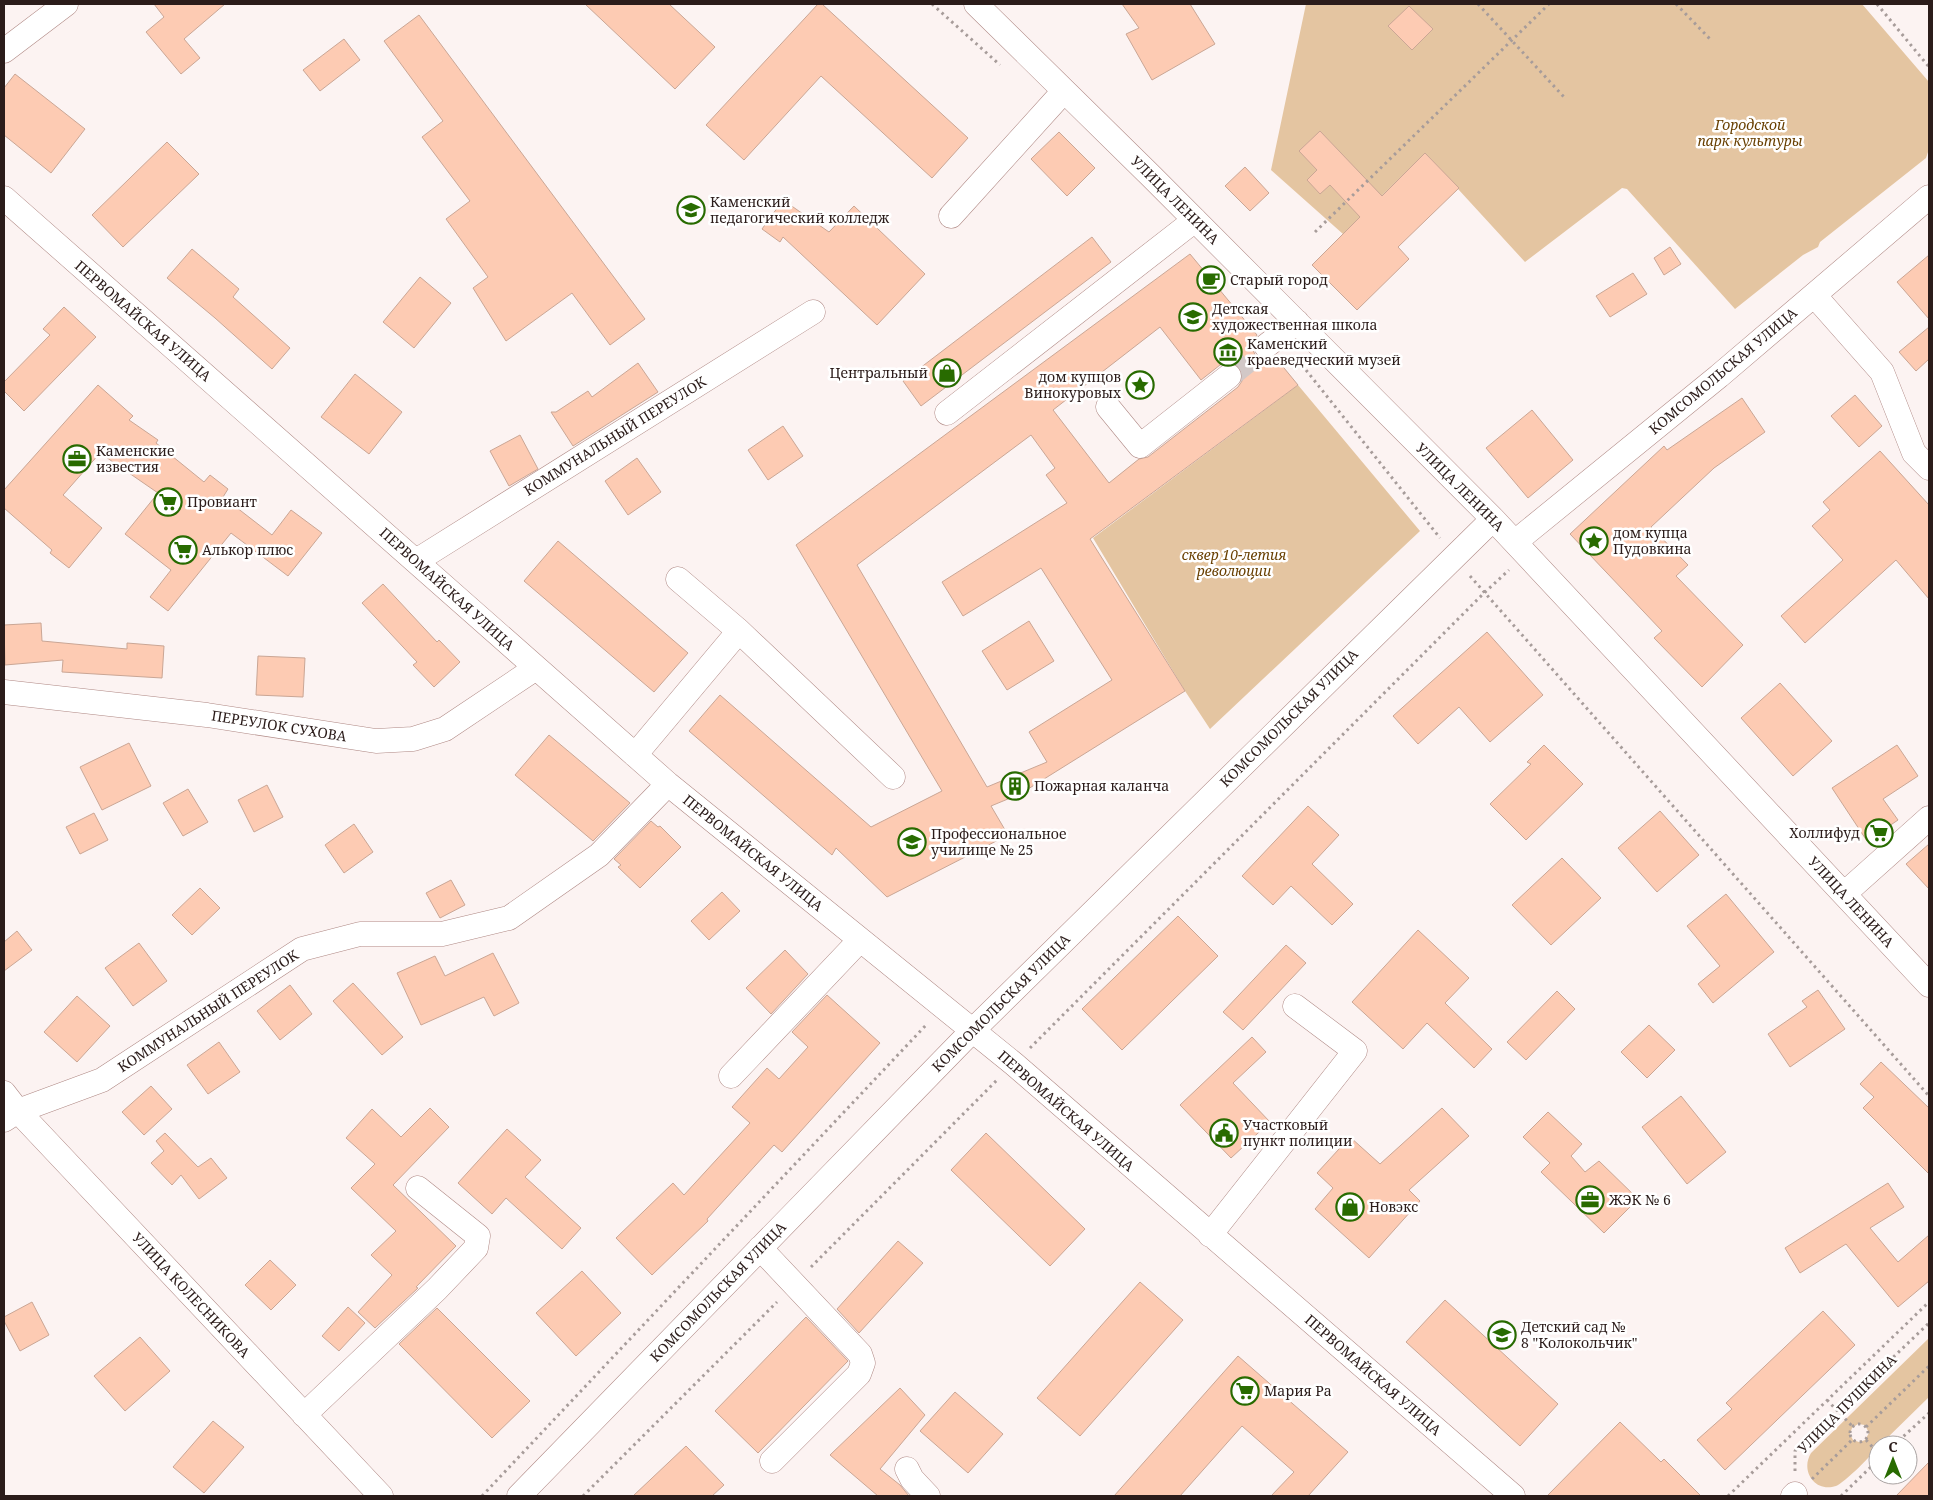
<svg xmlns="http://www.w3.org/2000/svg" width="1933" height="1500" viewBox="0 0 1933 1500" font-family="'Noto Serif',serif">
	<rect width="100%" height="100%" fill="#fcf3f2"/>
	<!-- green -->
	<path fill="#e4c5a1" fill-rule="evenodd" d="M 1306,4 L 1862,4 L 1929,82 L 1929,149 L 1926,158 L 1820,242 L 1818,247 L 1803,255 L 1735,309 L 1627,189 L 1622,188 L 1525,262 L 1425,153 L 1343,234 L 1271,170 Z
		M 1298,385 L 1420,531 L 1210,729 L 1185,691 L 1093,538 Z
		M 1929,1338 L 1929,1397 L 1880,1445 L 1878,1445 C 1875,1453 1844,1483 1836,1486 C 1815,1493 1800,1471 1811,1453 ZM 1858,1424 L 1865,1425 L 1869,1433 L 1865,1440 L 1859,1442 L 1853,1440 L 1850,1434 L 1852,1428 Z"/>
	<!-- building -->
	<path fill="#fdcbb3" stroke="#caa695" fill-rule="evenodd" d="M 154,4 L 225,4 L 184,39 L 200,58 L 181,74 L 146,32 L 164,17 Z
		M 585,4 L 669,4 L 715,47 L 675,89 Z
		M 818,4 L 822,4 L 968,138 L 932,178 L 821,76 L 744,160 L 706,125 Z
		M 1122,4 L 1190,4 L 1215,44 L 1152,80 L 1126,34 L 1139,28 Z
		M 1409,6 L 1433,29 L 1412,50 L 1388,26 Z
		M 419,15 L 645,319 L 610,345 L 572,293 L 506,341 L 473,288 L 488,277 L 446,219 L 470,201 L 422,137 L 443,121 L 384,41 Z
		M 344,39 L 360,60 L 320,91 L 303,70 Z
		M 15,74 L 85,129 L 51,173 L 4,135 L 4,88 Z
		M 1320,131 L 1382,196 L 1425,153 L 1459,188 L 1398,247 L 1409,259 L 1357,310 L 1312,265 L 1360,217 L 1330,185 L 1320,194 L 1307,180 L 1317,170 L 1299,151 Z
		M 1059,132 L 1095,168 L 1067,196 L 1031,159 Z
		M 167,142 L 199,174 L 123,247 L 92,215 Z
		M 1245,167 L 1269,193 L 1250,211 L 1225,186 Z
		M 783,200 L 829,232 L 854,206 L 925,274 L 877,325 L 783,237 L 780,242 L 762,229 Z
		M 1092,237 L 1111,262 L 921,406 L 903,381 Z
		M 1670,247 L 1681,264 L 1664,275 L 1654,258 Z
		M 192,249 L 239,289 L 233,297 L 290,348 L 272,369 L 215,318 L 167,278 Z
		M 1190,254 L 1257,335 L 1254,340 L 1252,347 L 1255,355 L 1260,358 L 1267,360 L 1275,357 L 1298,385 L 1090,539 L 1185,691 L 1020,794 L 991,806 L 1008,835 L 887,897 L 836,848 L 832,855 L 689,731 L 720,695 L 871,827 L 942,791 L 796,545 ZM 1160,327 L 1201,380 L 1220,365 L 1228,362 L 1235,363 L 1240,368 L 1242,374 L 1242,381 L 1238,387 L 1148,457 L 1139,459 L 1109,483 L 1053,410 ZM 1031,435 L 1055,468 L 1046,475 L 1067,503 L 942,582 L 963,616 L 1041,568 L 1112,680 L 1029,732 L 1047,762 L 987,787 L 857,565 Z
		M 1929,255 L 1929,319 L 1897,282 Z
		M 1633,273 L 1647,294 L 1610,317 L 1596,296 Z
		M 420,277 L 451,303 L 414,348 L 383,322 Z
		M 64,307 L 96,337 L 24,411 L 4,391 L 4,382 L 50,335 L 43,329 Z
		M 1929,327 L 1929,359 L 1916,371 L 1899,352 Z
		M 638,363 L 658,392 L 573,446 L 551,412 L 556,412 L 588,391 L 592,397 Z
		M 355,374 L 402,412 L 369,454 L 321,417 Z
		M 98,385 L 133,416 L 129,420 L 158,440 L 156,443 L 204,482 L 210,475 L 228,489 L 223,497 L 272,535 L 291,510 L 322,533 L 288,576 L 231,533 L 168,611 L 150,597 L 171,570 L 125,534 L 158,493 L 100,453 L 63,495 L 102,528 L 69,568 L 50,553 L 52,550 L 4,508 L 4,490 Z
		M 1855,395 L 1882,426 L 1859,447 L 1831,416 Z
		M 1742,398 L 1765,432 L 1714,468 L 1651,527 L 1688,565 L 1676,576 L 1743,645 L 1702,687 L 1654,638 L 1662,631 L 1570,534 L 1664,446 L 1667,450 Z
		M 1532,410 L 1573,460 L 1528,498 L 1486,448 Z
		M 783,426 L 803,456 L 768,480 L 748,450 Z
		M 520,435 L 538,469 L 509,486 L 490,451 Z
		M 1880,451 L 1929,505 L 1929,599 L 1896,560 L 1805,643 L 1781,616 L 1843,560 L 1812,526 L 1830,510 L 1823,502 Z
		M 637,458 L 661,492 L 628,515 L 605,481 Z
		M 558,541 L 688,653 L 654,692 L 524,581 Z
		M 383,584 L 437,642 L 439,640 L 460,662 L 434,687 L 413,665 L 417,662 L 362,603 Z
		M 1029,621 L 1054,661 L 1007,690 L 982,651 Z
		M 41,623 L 42,641 L 127,649 L 127,643 L 164,646 L 162,678 L 62,672 L 63,660 L 5,665 L 4,625 Z
		M 1487,632 L 1543,695 L 1490,742 L 1459,707 L 1418,744 L 1393,716 Z
		M 258,656 L 305,658 L 303,697 L 256,695 Z
		M 1780,683 L 1832,741 L 1793,776 L 1741,718 Z
		M 549,735 L 630,803 L 593,841 L 515,775 Z
		M 129,743 L 151,786 L 102,810 L 80,767 Z
		M 1544,745 L 1583,784 L 1526,840 L 1490,804 L 1531,764 L 1527,762 Z
		M 1897,745 L 1918,776 L 1883,799 L 1898,820 L 1867,841 L 1832,788 Z
		M 267,785 L 283,817 L 254,832 L 238,800 Z
		M 188,789 L 208,822 L 183,836 L 163,803 Z
		M 1308,806 L 1339,835 L 1312,864 L 1353,904 L 1332,925 L 1291,886 L 1273,905 L 1242,876 Z
		M 1660,811 L 1699,855 L 1657,892 L 1618,848 Z
		M 94,813 L 108,840 L 80,854 L 66,827 Z
		M 651,821 L 658,827 L 660,826 L 681,847 L 640,888 L 618,867 L 621,865 L 614,859 Z
		M 354,824 L 373,852 L 344,873 L 325,845 Z
		M 1929,844 L 1929,889 L 1906,864 Z
		M 1562,858 L 1601,898 L 1551,945 L 1512,905 Z
		M 451,880 L 465,905 L 440,918 L 426,893 Z
		M 200,888 L 220,908 L 192,935 L 172,915 Z
		M 722,892 L 740,911 L 709,940 L 691,921 Z
		M 1726,894 L 1774,952 L 1713,1003 L 1698,984 L 1720,966 L 1687,926 Z
		M 1178,916 L 1218,956 L 1122,1050 L 1082,1009 Z
		M 1418,930 L 1469,978 L 1445,1003 L 1492,1049 L 1474,1068 L 1427,1023 L 1403,1049 L 1352,1002 Z
		M 17,931 L 32,950 L 4,971 L 4,942 Z
		M 139,943 L 167,981 L 133,1006 L 105,968 Z
		M 1286,945 L 1306,963 L 1243,1030 L 1223,1012 Z
		M 785,950 L 808,974 L 771,1014 L 746,988 Z
		M 493,953 L 519,1003 L 494,1016 L 484,997 L 421,1025 L 397,973 L 435,956 L 445,976 Z
		M 353,983 L 403,1037 L 382,1055 L 333,1001 Z
		M 290,985 L 312,1014 L 280,1040 L 257,1011 Z
		M 1818,990 L 1845,1029 L 1790,1067 L 1768,1034 L 1807,1007 L 1802,1001 Z
		M 1557,991 L 1575,1009 L 1526,1060 L 1507,1042 Z
		M 827,995 L 880,1043 L 782,1152 L 774,1145 L 707,1219 L 708,1221 L 652,1275 L 616,1238 L 673,1183 L 684,1195 L 750,1123 L 732,1107 L 767,1068 L 779,1079 L 808,1047 L 792,1032 Z
		M 77,996 L 110,1026 L 77,1062 L 44,1032 Z
		M 1649,1025 L 1675,1050 L 1647,1078 L 1621,1052 Z
		M 1252,1037 L 1266,1052 L 1233,1083 L 1270,1122 L 1231,1158 L 1180,1105 Z
		M 219,1042 L 240,1072 L 208,1094 L 187,1065 Z
		M 1881,1062 L 1929,1108 L 1929,1174 L 1863,1108 L 1874,1097 L 1860,1084 Z
		M 151,1086 L 172,1109 L 144,1135 L 122,1112 Z
		M 1681,1096 L 1726,1152 L 1687,1184 L 1642,1127 Z
		M 430,1108 L 449,1127 L 393,1185 L 456,1246 L 416,1287 L 418,1288 L 375,1328 L 358,1312 L 392,1275 L 371,1255 L 396,1231 L 351,1188 L 375,1164 L 346,1138 L 372,1109 L 401,1137 Z
		M 1442,1108 L 1469,1136 L 1409,1190 L 1420,1201 L 1369,1258 L 1315,1209 L 1333,1188 L 1317,1173 L 1350,1137 L 1380,1164 Z
		M 1548,1112 L 1582,1144 L 1571,1156 L 1585,1172 L 1599,1161 L 1638,1199 L 1604,1233 L 1541,1172 L 1550,1163 L 1523,1137 Z
		M 507,1129 L 541,1160 L 525,1177 L 581,1228 L 562,1249 L 506,1198 L 492,1214 L 458,1183 Z
		M 165,1133 L 198,1167 L 211,1158 L 227,1178 L 199,1199 L 181,1175 L 172,1185 L 151,1163 L 164,1151 L 156,1141 Z
		M 986,1133 L 1085,1229 L 1050,1266 L 951,1170 Z
		M 1888,1183 L 1904,1207 L 1870,1228 L 1898,1262 L 1929,1235 L 1929,1281 L 1898,1307 L 1846,1244 L 1800,1273 L 1785,1248 Z
		M 898,1241 L 923,1263 L 859,1333 L 837,1309 Z
		M 270,1260 L 296,1285 L 271,1310 L 245,1285 Z
		M 582,1271 L 621,1313 L 576,1356 L 536,1313 Z
		M 1140,1282 L 1183,1320 L 1080,1436 L 1037,1398 Z
		M 1445,1300 L 1558,1404 L 1520,1446 L 1406,1342 Z
		M 32,1302 L 49,1335 L 20,1351 L 4,1321 L 4,1317 Z
		M 348,1307 L 365,1323 L 339,1351 L 322,1336 Z
		M 437,1308 L 530,1401 L 492,1438 L 399,1344 Z
		M 1823,1311 L 1855,1345 L 1725,1470 L 1697,1440 L 1732,1409 L 1726,1403 Z
		M 806,1317 L 848,1361 L 758,1453 L 715,1411 Z
		M 140,1337 L 170,1371 L 125,1411 L 94,1376 Z
		M 1238,1356 L 1348,1452 L 1337,1464 L 1308,1496 L 1271,1496 L 1294,1472 L 1242,1426 L 1180,1496 L 1114,1496 Z
		M 900,1388 L 925,1415 L 880,1469 L 900,1485 L 909,1496 L 878,1496 L 830,1455 Z
		M 955,1392 L 1003,1434 L 968,1473 L 920,1431 Z
		M 213,1421 L 244,1447 L 204,1493 L 173,1467 Z
		M 1620,1422 L 1661,1462 L 1664,1459 L 1701,1496 L 1547,1496 Z
		M 686,1446 L 724,1485 L 712,1496 L 633,1496 Z
		M 1929,1462 L 1929,1496 L 1896,1496 Z"/>
	<g fill="none" stroke-linecap="round" stroke-linejoin="round">
		<!-- minor-tunnel -->
		<path stroke="#d2c8c7" stroke-width="24" stroke-dasharray="24 12" stroke-linecap="butt" d="M 1229,376 L 1266,346"/>
		<!-- minor casing -->
		<g stroke="#af8884" stroke-width="25">
			<path id="minor" d="M 976,4 L 1151,176 L 1493,519 L 1929,985
				M 4,51 L 66,4
				M 4,198 L 668,784 L 1014,1064 L 1513,1496
				M 951,216 L 1064,91
				M 1814,295 L 1882,372 L 1914,453 L 1929,468
				M 1266,346 L 1297,322
				M 1108,407 L 1140,446 L 1229,376
				M 947,413 L 1195,220
				M 1515,542 L 1719,376 L 1929,197
				M 416,561 L 813,312
				M 678,579 L 739,631
				M 4,692 L 207,715 L 376,741 L 413,739 L 445,729 L 536,668
				M 635,755 L 739,631 L 893,777
				M 1844,894 L 1929,818
				M 731,1076 L 860,940
				M 4,1093 L 18,1111 L 381,1496
				M 4,1120 L 18,1111 L 102,1080 L 302,949 L 360,934 L 442,934 L 509,918 L 599,855 L 668,784
				M 1210,1235 L 1355,1051 L 1295,1006
				M 760,1248 L 860,1354 L 863,1363 L 859,1374 L 772,1461
				M 304,1415 L 437,1289 L 476,1248 L 478,1236 L 418,1188
				M 907,1469 L 912,1479 L 928,1496
				M 519,1496 L 972,1031 L 1493,519
				M 1793,1496 L 1795,1494"/>
		</g>
		<!-- path -->
		<path stroke="#a79c9a" stroke-width="3" stroke-dasharray="2.5 4" stroke-linecap="butt" d="M 932,4 L 1000,65
			M 1478,4 L 1564,97
			M 1676,4 L 1710,39
			M 1877,4 L 1929,67
			M 1315,232 L 1549,4
			M 1302,365 L 1440,538
			M 1470,576 L 1929,1096
			M 1030,1048 L 1483,594 L 1509,570
			M 811,1267 L 997,1080
			M 1827,1400 L 1853,1427
			M1850 1433a9 9 0 1 1 18 0a9 9 0 1 1-18 0Z
			M 1866,1427 L 1929,1366
			M 1866,1440 L 1878,1453
			M 1894,1445 L 1929,1413
			M 1795,1471 L 1795,1451 L 1929,1323
			M 1812,1479 L 1853,1439
			M 482,1496 L 927,1024
			M 583,1496 L 777,1302
			M 1728,1496 L 1929,1302
			M 1841,1496 L 1878,1460"/>
		<!-- minor -->
		<use href="#minor" stroke="#fff" stroke-width="24"/>
	</g>
	<!-- icons -->
	<defs>
		<g id="university-ring" transform="scale(1.4375)"><circle r="9.5" fill="#fff" stroke="#286b00" stroke-width="1.5"/><path d="M0-5L7-2L0 1L-7-2ZM-4 1L0 2.5L4 1V4Q0 6-4 4Z" fill="#286b00"/></g>
		<g id="cafe-ring" transform="scale(1.4375)"><circle r="9.5" fill="#fff" stroke="#286b00" stroke-width="1.5"/><path d="M-5.5-4.5H6V0H3Q3 3.5 0 3.5H-2.5Q-5.5 3.5-5.5 0ZM3-3.2v2h1.7v-2ZM-6 4.5H4V6H-6Z" fill="#286b00"/></g>
		<g id="school-ring" transform="scale(1.4375)"><circle r="9.5" fill="#fff" stroke="#286b00" stroke-width="1.5"/><path d="M0-5L7-2L0 1L-7-2ZM-4 1L0 2.5L4 1V4Q0 6-4 4Z" fill="#286b00"/></g>
		<g id="museum-ring" transform="scale(1.4375)"><circle r="9.5" fill="#fff" stroke="#286b00" stroke-width="1.5"/><path d="M0-6L6-3V-2H-6V-3ZM-5-1h2V3h-2ZM-1-1h2V3h-2ZM3-1h2V3H3ZM-6 4H6V6H-6Z" fill="#286b00"/></g>
		<g id="shop-ring" transform="scale(1.4375)"><circle r="9.5" fill="#fff" stroke="#286b00" stroke-width="1.5"/><path d="M-5-2.5h2.3a2.7 3.5 0 0 1 5.4 0H5L5.5 6h-11ZM-1.5-2.5h3a1.5 2.3 0 0 0-3 0Z" fill="#286b00"/></g>
		<g id="sight-ring" transform="scale(1.4375)"><circle r="9.5" fill="#fff" stroke="#286b00" stroke-width="1.5"/><path d="M0-6L1.8-2.2L6-1.7L2.9 1.2L3.7 5.4L0 3.3L-3.7 5.4L-2.9 1.2L-6-1.7L-1.8-2.2Z" fill="#286b00"/></g>
		<g id="office-ring" transform="scale(1.4375)"><circle r="9.5" fill="#fff" stroke="#286b00" stroke-width="1.5"/><path d="M-6-3h4V-5.5h4V-3h4V5H-6ZM-1-4.5V-3h2v-1.5ZM-6 0V1H6V0Z" fill="#286b00"/></g>
		<g id="supermarket-ring" transform="scale(1.4375)"><circle r="9.5" fill="#fff" stroke="#286b00" stroke-width="1.5"/><path d="M-6-5.5h2.5l.6 2H6L4.5 2H-2.5L-4.4-4H-6ZM-1.5 3.2a1.3 1.3 0 1 0 .1 0ZM3 3.2a1.3 1.3 0 1 0 .1 0Z" fill="#286b00"/></g>
		<g id="building-ring" transform="scale(1.4375)"><circle r="9.5" fill="#fff" stroke="#286b00" stroke-width="1.5"/><path d="M-4-6H4V6H1V3H-1V6H-4ZM-2.5-4.3h1.7v1.8h-1.7ZM.8-4.3h1.7v1.8H.8ZM-2.5-1h1.7V.8h-1.7ZM.8-1h1.7V.8H.8Z" fill="#286b00"/></g>
		<g id="civic-ring" transform="scale(1.4375)"><circle r="9.5" fill="#fff" stroke="#286b00" stroke-width="1.5"/><path d="M-.6-6.5H3V-4.5H.6V-3L4-1V1h2V6H-6V1h2V-1L-.6-3ZM-1.2 2.5V6h2.4V2.5Z" fill="#286b00"/></g>
	</defs>
	<g fill-rule="evenodd">
		<use href="#university-ring" x="691" y="210"/>
		<use href="#cafe-ring" x="1211" y="280"/>
		<use href="#school-ring" x="1193" y="317"/>
		<use href="#museum-ring" x="1228" y="352"/>
		<use href="#shop-ring" x="947" y="373"/>
		<use href="#sight-ring" x="1140" y="385"/>
		<use href="#office-ring" x="77" y="459"/>
		<use href="#supermarket-ring" x="168" y="502"/>
		<use href="#sight-ring" x="1594" y="541"/>
		<use href="#supermarket-ring" x="183" y="550"/>
		<use href="#building-ring" x="1015" y="786"/>
		<use href="#supermarket-ring" x="1879" y="833"/>
		<use href="#university-ring" x="912" y="842"/>
		<use href="#civic-ring" x="1224" y="1133"/>
		<use href="#office-ring" x="1590" y="1200"/>
		<use href="#shop-ring" x="1350" y="1207"/>
		<use href="#school-ring" x="1502" y="1335"/>
		<use href="#supermarket-ring" x="1245" y="1391"/>
	</g>
	<g text-anchor="middle" stroke-width="5" stroke-linejoin="round" paint-order="stroke">
		<!-- park labels -->
		<g font-size="14" font-style="italic" fill="#683f00" stroke="#fff">
			<text x="1750" y="130">Городской<tspan x="1750" dy="16">парк культуры</tspan></text>
			<text x="1234" y="560">сквер 10-летия<tspan x="1234" dy="16">революции</tspan></text>
		</g>
		<!-- street labels -->
		<g font-size="14" fill="#2b1c1a" stroke="#fff">
			<text transform="translate(1175 200) rotate(45)" y="5">УЛИЦА ЛЕНИНА</text>
			<text transform="translate(143 321) rotate(41)" y="5">ПЕРВОМАЙСКАЯ УЛИЦА</text>
			<text transform="translate(1723 371) rotate(-40)" y="5">КОМСОМОЛЬСКАЯ УЛИЦА</text>
			<text transform="translate(615 436) rotate(-32)" y="5">КОММУНАЛЬНЫЙ ПЕРЕУЛОК</text>
			<text transform="translate(1460 487) rotate(45)" y="5">УЛИЦА ЛЕНИНА</text>
			<text transform="translate(447 589) rotate(42)" y="5">ПЕРВОМАЙСКАЯ УЛИЦА</text>
			<text transform="translate(1289 718) rotate(-45)" y="5">КОМСОМОЛЬСКАЯ УЛИЦА</text>
			<text transform="translate(279 726) rotate(9)" y="5">ПЕРЕУЛОК СУХОВА</text>
			<text transform="translate(753 853) rotate(39)" y="5">ПЕРВОМАЙСКАЯ УЛИЦА</text>
			<text transform="translate(1851 902) rotate(47)" y="5">УЛИЦА ЛЕНИНА</text>
			<text transform="translate(1001 1003) rotate(-45)" y="5">КОМСОМОЛЬСКАЯ УЛИЦА</text>
			<text transform="translate(208 1011) rotate(-33)" y="5">КОММУНАЛЬНЫЙ ПЕРЕУЛОК</text>
			<text transform="translate(1066 1111) rotate(41)" y="5">ПЕРВОМАЙСКАЯ УЛИЦА</text>
			<text transform="translate(718 1292) rotate(-46)" y="5">КОМСОМОЛЬСКАЯ УЛИЦА</text>
			<text transform="translate(191 1295) rotate(47)" y="5">УЛИЦА КОЛЕСНИКОВА</text>
			<text transform="translate(1373 1375) rotate(41)" y="5">ПЕРВОМАЙСКАЯ УЛИЦА</text>
			<text transform="translate(1847 1404) rotate(-45)" y="5">УЛИЦА ПУШКИНА</text>
		</g>
		<!-- poi labels -->
		<g font-size="14" fill="#2b1c1a" stroke="#fff" text-anchor="start">
			<text x="710" y="207">Каменский<tspan x="710" dy="16">педагогический колледж</tspan></text>
			<text x="1230" y="285">Старый город</text>
			<text x="1212" y="314">Детская<tspan x="1212" dy="16">художественная школа</tspan></text>
			<text x="1247" y="349">Каменский<tspan x="1247" dy="16">краеведческий музей</tspan></text>
			<text x="928" y="378" text-anchor="end">Центральный</text>
			<text x="1121" y="382" text-anchor="end">дом купцов<tspan x="1121" dy="16">Винокуровых</tspan></text>
			<text x="96" y="456">Каменские<tspan x="96" dy="16">известия</tspan></text>
			<text x="187" y="507">Провиант</text>
			<text x="1613" y="538">дом купца<tspan x="1613" dy="16">Пудовкина</tspan></text>
			<text x="202" y="555">Алькор плюс</text>
			<text x="1034" y="791">Пожарная каланча</text>
			<text x="1860" y="838" text-anchor="end">Холлифуд</text>
			<text x="931" y="839">Профессиональное<tspan x="931" dy="16">училище № 25</tspan></text>
			<text x="1243" y="1130">Участковый<tspan x="1243" dy="16">пункт полиции</tspan></text>
			<text x="1609" y="1205">ЖЭК № 6</text>
			<text x="1369" y="1212">Новэкс</text>
			<text x="1521" y="1332">Детский сад №<tspan x="1521" dy="16">8 "Колокольчик"</tspan></text>
			<text x="1264" y="1396">Мария Ра</text>
		</g>
	</g>
	<!-- border -->
	<rect width="1933" height="1500" fill="none" stroke="#2b1c1a" stroke-width="10"/>
	<!-- north arrow -->
	<g transform="translate(1893 1460)"><circle r="24" fill="#ffffff" stroke="#aaa4a3"/>
	<path d="M0-4L9 19L0 12L-9 19Z" fill="#286b00"/>
	<text y="-8" font-size="14" font-weight="bold" text-anchor="middle" fill="#2b1c1a">С</text>
	</g>
</svg>
